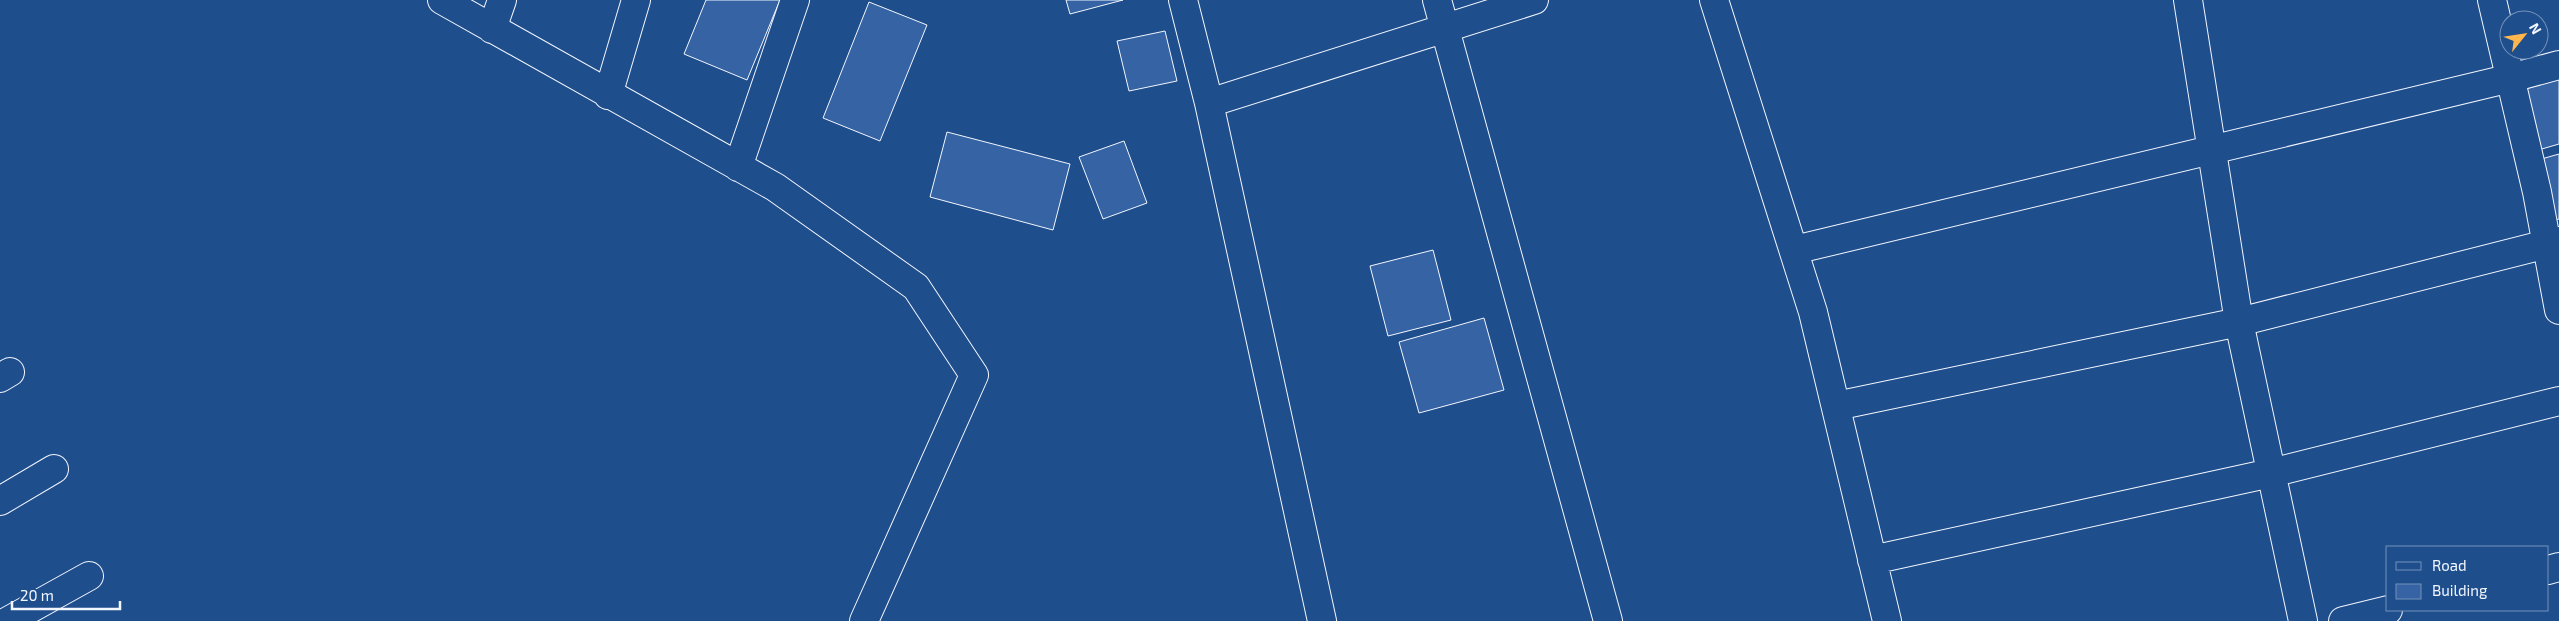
<svg xmlns="http://www.w3.org/2000/svg" width="2559" height="621" viewBox="0 0 2559 621" font-family="'Exo 2',sans-serif">
	<rect width="100%" height="100%" fill="#1f4e8c"/>
	<!-- building -->
	<path fill="#3563a3" stroke="#f2f6ff" d="M 706,0 L 780,0 L 747,80 L 684,54 Z
		M 1066,0 L 1123,0 L 1070,14 Z
		M 869,2 L 927,25 L 880,141 L 823,118 Z
		M 1165,31 L 1177,81 L 1129,91 L 1117,41 Z
		M 2559,79 L 2559,144 L 2535,151 L 2518,91 Z
		M 947,132 L 1070,164 L 1053,230 L 930,197 Z
		M 1124,141 L 1147,203 L 1103,219 L 1079,157 Z
		M 2559,154 L 2559,219 L 2548,222 L 2531,162 Z
		M 1433,250 L 1451,320 L 1388,336 L 1370,266 Z
		M 1484,318 L 1504,390 L 1419,413 L 1399,342 Z"/>
	<g fill="none" stroke-linecap="round" stroke-linejoin="round">
		<!-- minor casing -->
		<g stroke="#f2f6ff" stroke-width="30">
			<path id="minor" d="M 442,0 L 775,187 L 916,287 L 974,375 L 864,621
				M 1183,0 L 1209,103 L 1322,621
				M 1437,0 L 1608,621
				M 1714,0 L 1813,312 L 1887,621
				M 2188,0 L 2239,322 L 2303,621
				M 2492,0 L 2537,192 L 2559,310
				M 492,29 L 502,0
				M 608,95 L 636,0
				M 1209,103 L 1534,0
				M 738,167 L 795,0
				M 1794,250 L 2511,78 L 2559,65
				M 0,378 L 10,372
				M 1836,406 L 2239,322 L 2559,241
				M 0,501 L 54,469
				M 1872,560 L 2271,473 L 2559,401
				M 2548,570 L 2559,567
				M 8,621 L 89,576
				M 2343,621 L 2388,610"/>
		</g>
		<!-- minor -->
		<use href="#minor" stroke="#1f4e8c" stroke-width="28"/>
	</g>
	<!-- legend -->
	<rect x="2386" y="546" width="162" height="65" fill="#1f4e8c" stroke="#7391ba"/>
	<rect x="2396" y="562" width="25" height="8" fill="#1f4e8c" stroke="#7391ba"/>
	<text x="2432" y="571" font-size="15" fill="#f2f6ff">Road</text>
	<rect x="2396" y="584" width="25" height="15" fill="#3563a3" stroke="#7391ba"/>
	<text x="2432" y="596" font-size="15" fill="#f2f6ff">Building</text>
	<!-- north arrow -->
	<g transform="translate(2524 35) rotate(60)"><circle r="24" fill="#1f4e8c" stroke="#7391ba"/>
	<path d="M0-4L9 19L0 12L-9 19Z" fill="#ffb74d"/>
	<text y="-8" font-size="14" font-weight="bold" text-anchor="middle" fill="#f2f6ff">N</text>
	</g>
	<!-- scale -->
	<path d="M12 601v8h108v-8" fill="none" stroke="#f2f6ff" stroke-width="2.5"/>
	<text x="20" y="601" font-size="15" fill="#f2f6ff" stroke="#1f4e8c" stroke-width="4" paint-order="stroke">20 m</text>
</svg>
